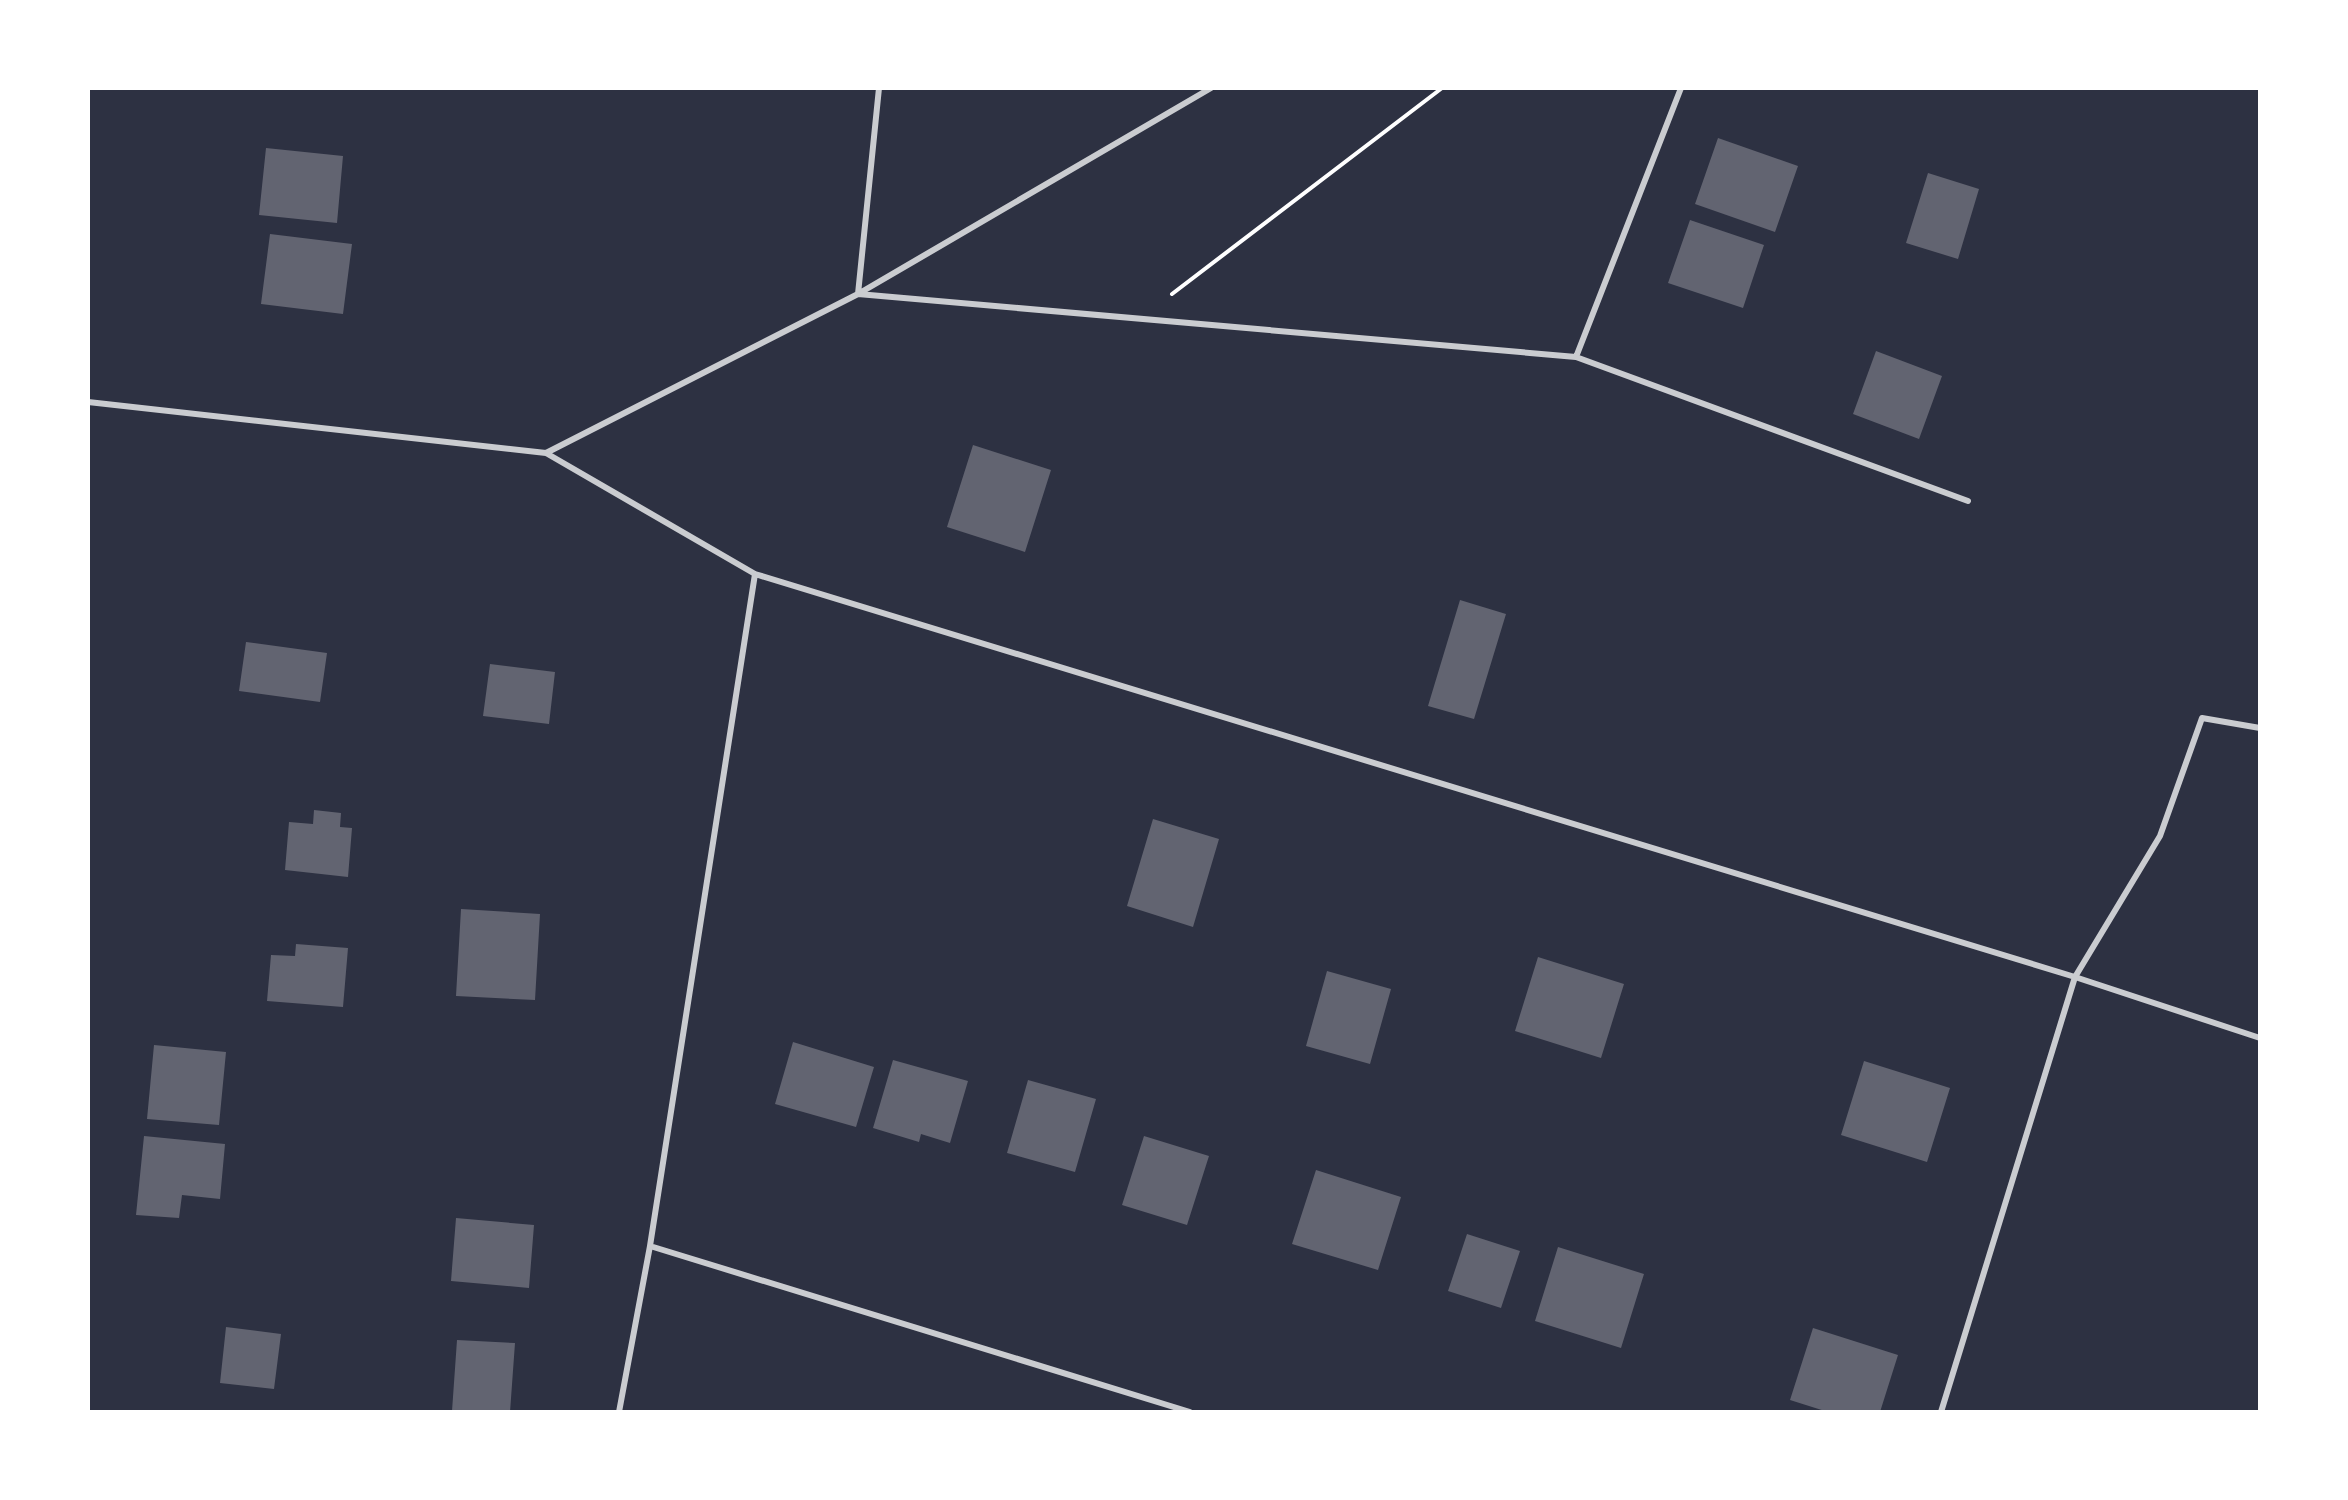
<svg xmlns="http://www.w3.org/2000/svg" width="2348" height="1500" viewBox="0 0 2348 1500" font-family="'IBM Plex Sans',sans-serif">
	<rect width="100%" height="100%" fill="#2d3142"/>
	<!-- building -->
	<path fill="#626471" d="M 1718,138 L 1798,166 L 1775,232 L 1695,204 Z
		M 266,148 L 343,156 L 337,223 L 259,215 Z
		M 1928,173 L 1979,189 L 1958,259 L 1906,243 Z
		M 1690,220 L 1764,245 L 1743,308 L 1668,283 Z
		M 270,234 L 352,244 L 343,314 L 261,304 Z
		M 1876,351 L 1942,376 L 1919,439 L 1853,414 Z
		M 973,445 L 1051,470 L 1025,552 L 947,527 Z
		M 1460,600 L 1506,614 L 1474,719 L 1428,706 Z
		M 246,642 L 327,653 L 320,702 L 239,691 Z
		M 490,664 L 555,672 L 549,724 L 483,716 Z
		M 314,810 L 341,813 L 340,827 L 352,828 L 348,877 L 285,870 L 289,822 L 313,824 Z
		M 1153,819 L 1219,839 L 1193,927 L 1127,906 Z
		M 461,909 L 540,914 L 535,1000 L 456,996 Z
		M 296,944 L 348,948 L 343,1007 L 267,1001 L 271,955 L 295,956 Z
		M 1538,957 L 1624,984 L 1601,1058 L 1515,1031 Z
		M 1327,971 L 1391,989 L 1370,1064 L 1306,1046 Z
		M 793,1042 L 874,1067 L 856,1127 L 775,1104 Z
		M 154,1045 L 226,1052 L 219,1125 L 147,1119 Z
		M 893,1060 L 968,1081 L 950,1143 L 921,1134 L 919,1142 L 873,1128 Z
		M 1864,1061 L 1950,1088 L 1927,1162 L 1841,1135 Z
		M 1028,1080 L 1096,1099 L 1075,1172 L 1007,1153 Z
		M 144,1136 L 225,1144 L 220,1199 L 182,1195 L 179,1218 L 136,1215 Z
		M 1144,1136 L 1209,1156 L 1187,1225 L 1122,1205 Z
		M 1316,1170 L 1401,1197 L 1378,1270 L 1292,1244 Z
		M 456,1218 L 534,1225 L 529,1288 L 451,1281 Z
		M 1467,1234 L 1520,1251 L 1501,1308 L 1448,1291 Z
		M 1558,1247 L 1644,1274 L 1621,1348 L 1535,1321 Z
		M 226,1327 L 281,1334 L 274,1389 L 220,1383 Z
		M 1813,1328 L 1898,1355 L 1880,1412 L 1828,1412 L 1790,1400 Z
		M 457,1340 L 515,1343 L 510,1412 L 452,1411 Z"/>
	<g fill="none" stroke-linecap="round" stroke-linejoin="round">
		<!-- path -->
		<path stroke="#fff" stroke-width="4" d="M 1172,294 L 1442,88"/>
		<!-- minor -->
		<path stroke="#caccd0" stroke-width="6" d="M 879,88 L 858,294 L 1576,357 L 1968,501
			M 1576,357 L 1681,88
			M 88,402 L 546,453 L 755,574 L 2075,977 L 2260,1038
			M 546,453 L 858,294 L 1211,88
			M 650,1246 L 1190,1412
			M 619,1412 L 650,1246 L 755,574
			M 1941,1412 L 2075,977 L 2160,836 L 2202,718 L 2260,728"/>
	</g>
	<!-- border -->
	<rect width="2348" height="1500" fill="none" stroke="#ffffff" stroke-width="180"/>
</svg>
